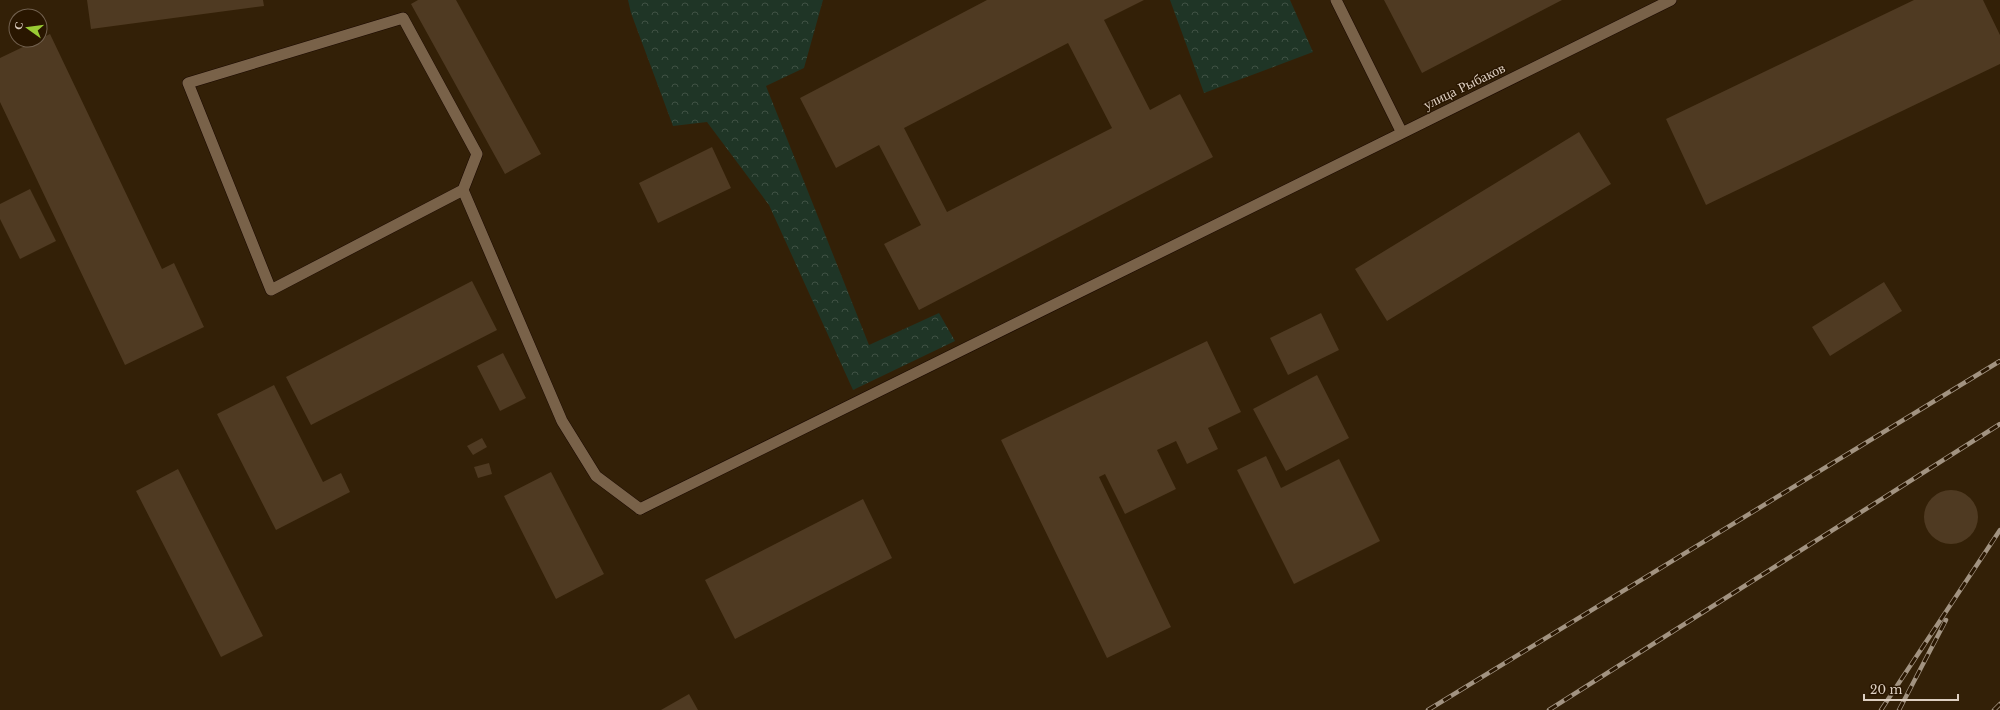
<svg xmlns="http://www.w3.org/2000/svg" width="2000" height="710" viewBox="0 0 2000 710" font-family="'Libre Baskerville',serif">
	<defs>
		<pattern id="park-crowns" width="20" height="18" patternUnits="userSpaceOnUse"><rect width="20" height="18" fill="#1f3526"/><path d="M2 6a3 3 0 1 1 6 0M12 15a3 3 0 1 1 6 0" fill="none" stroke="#3f5144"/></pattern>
	</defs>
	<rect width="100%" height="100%" fill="#332007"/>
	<!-- park -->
	<path fill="url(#park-crowns)" d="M 628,0 L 823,0 L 804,68 L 766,86 L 869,345 L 939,313 L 955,341 L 853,390 L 769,205 L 707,122 L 673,126 L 631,13 Z
		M 1170,0 L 1290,0 L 1313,52 L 1204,93 Z"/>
	<!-- building -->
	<path fill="#4f3a22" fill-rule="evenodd" d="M 87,0 L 263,0 L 264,6 L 91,29 Z
		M 418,0 L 456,0 L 541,154 L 505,174 L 411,4 Z
		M 987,0 L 1144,0 L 1104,20 L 1150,110 L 1180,94 L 1213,157 L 919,310 L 884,244 L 921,225 L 879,145 L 836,168 L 800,98 ZM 1068,43 L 1112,128 L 947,212 L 904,128 Z
		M 1384,0 L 1562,0 L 1422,73 Z
		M 1914,0 L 1983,0 L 2000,35 L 2000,64 L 1706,205 L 1666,119 Z
		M 50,34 L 162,269 L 174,263 L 204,327 L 125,365 L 0,102 L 0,58 Z
		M 1579,132 L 1611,184 L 1387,321 L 1355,269 Z
		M 712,147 L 731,188 L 658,223 L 639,183 Z
		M 30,189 L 56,241 L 20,259 L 0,219 L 0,204 Z
		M 472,281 L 497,330 L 311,425 L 286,377 Z
		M 1884,282 L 1902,311 L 1830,356 L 1812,327 Z
		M 1321,313 L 1339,350 L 1288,375 L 1270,338 Z
		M 1207,341 L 1241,412 L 1208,428 L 1218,449 L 1187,464 L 1176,441 L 1157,450 L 1176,489 L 1125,514 L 1105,474 L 1099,477 L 1171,627 L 1107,658 L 1001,440 Z
		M 503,353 L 526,398 L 500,411 L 477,366 Z
		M 1317,375 L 1349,438 L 1286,471 L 1253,409 Z
		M 274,385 L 323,482 L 341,473 L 350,492 L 276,530 L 217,414 Z
		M 482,438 L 487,447 L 473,455 L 467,446 Z
		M 1266,456 L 1281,488 L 1339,459 L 1380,541 L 1294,584 L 1237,470 Z
		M 489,463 L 492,474 L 478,478 L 474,467 Z
		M 178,469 L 263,636 L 221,657 L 136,491 Z
		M 551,472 L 604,574 L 556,599 L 504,496 Z
		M1924 517a27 27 0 1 1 54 0a27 27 0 1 1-54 0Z
		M 863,499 L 892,558 L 735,639 L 705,580 Z
		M 689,694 L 698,710 L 661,710 Z"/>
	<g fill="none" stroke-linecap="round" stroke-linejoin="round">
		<!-- service casing -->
		<g stroke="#1a0800" stroke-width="12">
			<path id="service" d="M 463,190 L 271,290 L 188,83 L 403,18 L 477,154 L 463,190 L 562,421 L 596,476 L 640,509"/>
		</g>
		<!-- minor casing -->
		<g stroke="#1a0800" stroke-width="12">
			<path id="minor" d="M 1336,0 L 1402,133 L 1671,0
				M 640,509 L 1402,133"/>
		</g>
		<!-- service -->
		<use href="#service" stroke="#796249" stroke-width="11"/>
		<!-- minor -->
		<use href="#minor" stroke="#796249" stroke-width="11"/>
		<!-- rail casing -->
		<g stroke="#a29381" stroke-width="4.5">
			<path id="rail" d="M 1428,710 L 2000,361
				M 1549,710 L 2000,424
				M 1881,710 L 2000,530
				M 1899,710 L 1946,620
				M 1994,710 L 2000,704"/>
		</g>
		<!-- rail -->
		<use href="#rail" stroke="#291600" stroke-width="3" stroke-dasharray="9" stroke-linecap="butt"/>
	</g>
	<g text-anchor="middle" stroke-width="3" stroke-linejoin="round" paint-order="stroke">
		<!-- street labels -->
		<g font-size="14" fill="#ded0c2" stroke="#291600">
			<text transform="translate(1464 86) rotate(-26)" y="5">улица Рыбаков</text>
		</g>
	</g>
	<!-- north arrow -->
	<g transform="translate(28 28) rotate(284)"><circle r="19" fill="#291600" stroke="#71604e"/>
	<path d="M0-3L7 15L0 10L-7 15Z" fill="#9acb34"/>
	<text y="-6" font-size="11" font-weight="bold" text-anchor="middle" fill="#ded0c2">С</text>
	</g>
	<!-- scale -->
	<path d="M1864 694v6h94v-6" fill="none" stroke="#ded0c2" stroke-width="2"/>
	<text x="1870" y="694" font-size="12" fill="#ded0c2" stroke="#291600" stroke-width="3" paint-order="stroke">20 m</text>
</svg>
